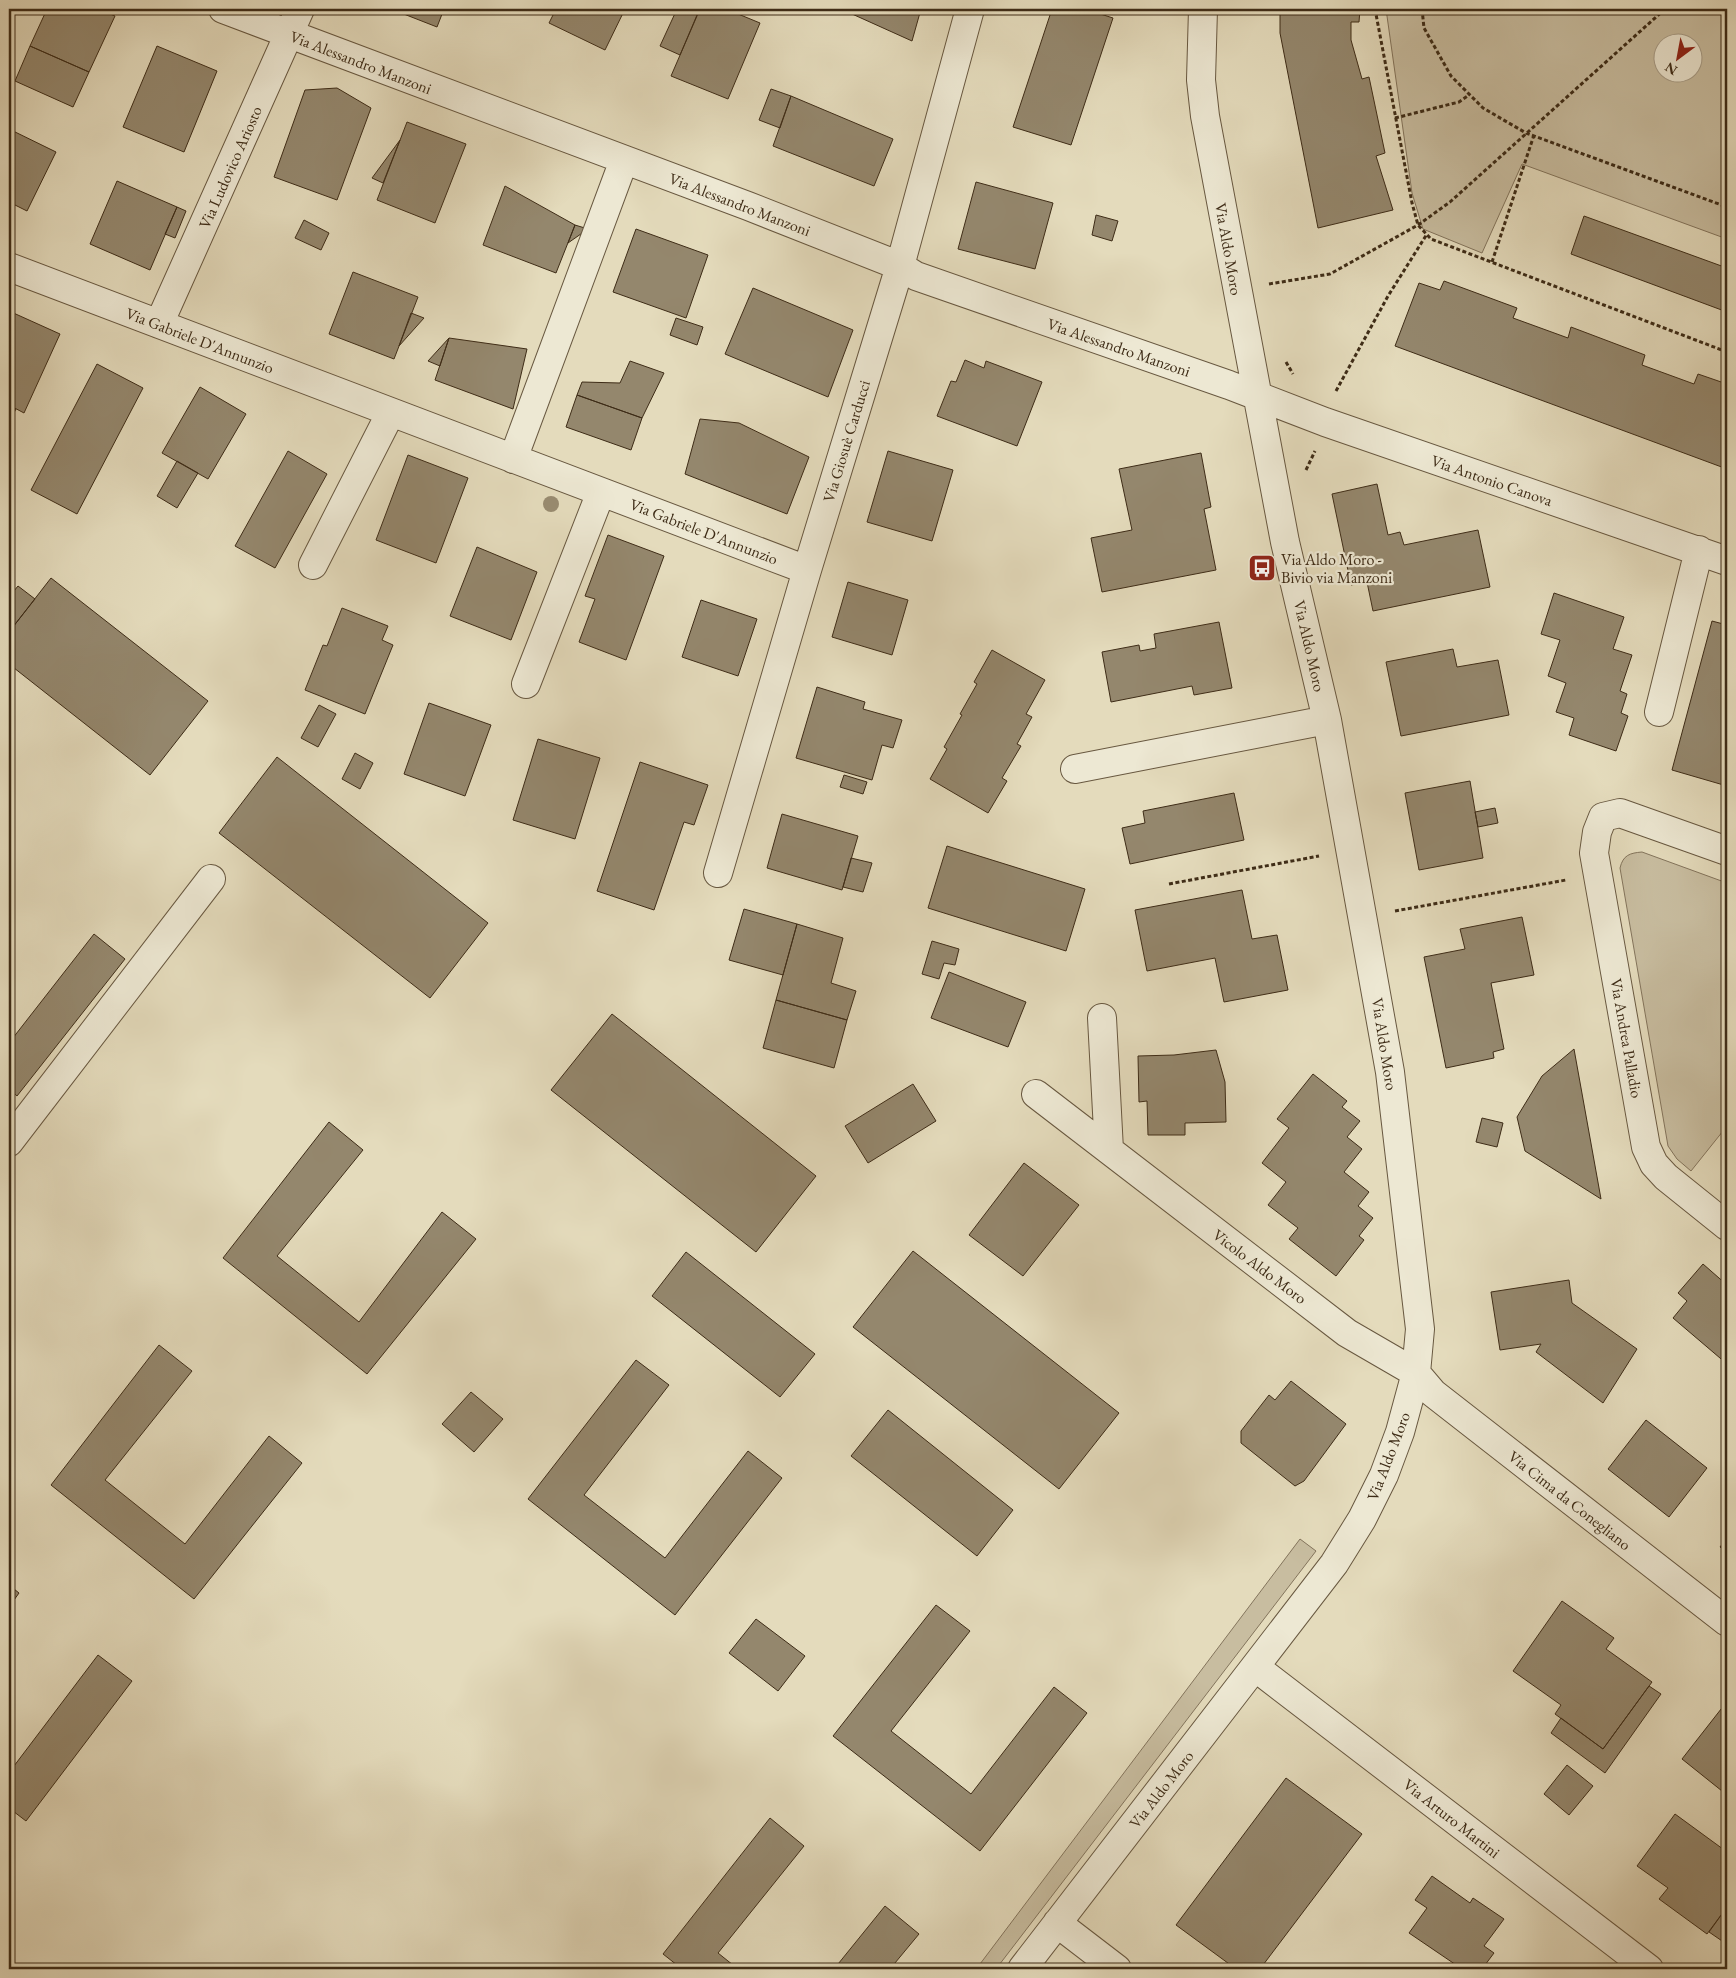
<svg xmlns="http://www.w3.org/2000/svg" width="1736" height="1978" viewBox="0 0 1736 1978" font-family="'EB Garamond',serif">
	<rect width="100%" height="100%" fill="#e4dbbc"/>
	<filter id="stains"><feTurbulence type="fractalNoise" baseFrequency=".004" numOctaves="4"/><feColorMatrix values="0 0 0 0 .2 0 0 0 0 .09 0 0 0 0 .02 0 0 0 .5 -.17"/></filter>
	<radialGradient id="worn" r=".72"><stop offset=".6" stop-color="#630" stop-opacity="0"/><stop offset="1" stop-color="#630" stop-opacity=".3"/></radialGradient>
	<!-- green -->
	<path fill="#c8bda0" stroke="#83745c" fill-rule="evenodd" d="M 1386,9 L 1727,9 L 1727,239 L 1522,164 L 1482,253 L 1423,229 L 1412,193 ZM 1664,42 L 1694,42 L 1694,72 L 1664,72 Z
		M 1642,852 L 1727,883 L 1727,1126 L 1691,1171 L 1677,1159 L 1668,1146 L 1620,868 C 1623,855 1630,853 1642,852 Z
		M 1300,1539 L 1316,1551 L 996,1969 L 977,1968 Z"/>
	<!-- building -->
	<path fill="#94876d" stroke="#3e2c17" d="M 47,9 L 98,9 L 115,16 L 89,72 L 30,46 Z
		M 391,9 L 444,9 L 437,27 Z
		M 556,9 L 625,9 L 605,50 L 549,23 Z
		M 677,9 L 684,9 L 697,15 L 680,55 L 660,46 Z
		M 700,9 L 726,9 L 760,23 L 728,99 L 671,76 Z
		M 841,9 L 921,9 L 912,41 Z
		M 1052,9 L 1085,9 L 1113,18 L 1071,145 L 1013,127 Z
		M 1280,9 L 1360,9 L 1359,22 L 1351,22 L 1351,40 L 1362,79 L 1369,77 L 1385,153 L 1376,156 L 1393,210 L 1318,228 L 1280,33 Z
		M 30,46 L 89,72 L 73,107 L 15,81 Z
		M 157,46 L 217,71 L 184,152 L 123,127 Z
		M 337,88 L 371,108 L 337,200 L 274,177 L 305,90 Z
		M 771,89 L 791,96 L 780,128 L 759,120 Z
		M 791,96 L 893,139 L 874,186 L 773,146 Z
		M 407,122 L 466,144 L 435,223 L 377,200 Z
		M 9,129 L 56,152 L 27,211 L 9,202 Z
		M 400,140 L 383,183 L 372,178 Z
		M 117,181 L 177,207 L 150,270 L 90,244 Z
		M 976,182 L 1053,203 L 1035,269 L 958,249 Z
		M 505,186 L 575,225 L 556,273 L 483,245 Z
		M 177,207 L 186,211 L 175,238 L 165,234 Z
		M 1096,215 L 1118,221 L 1112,241 L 1092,235 Z
		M 1584,216 L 1727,268 L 1727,312 L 1571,254 Z
		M 304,220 L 329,233 L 321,250 L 295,238 Z
		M 575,225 L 588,229 L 568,243 Z
		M 636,229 L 708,255 L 686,318 L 613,292 Z
		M 353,272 L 418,297 L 394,359 L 329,334 Z
		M 1444,281 L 1517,308 L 1513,318 L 1568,338 L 1571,327 L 1645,355 L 1642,365 L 1694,384 L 1698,374 L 1727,384 L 1727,469 L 1395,346 L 1419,283 L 1440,290 Z
		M 753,288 L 853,330 L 828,397 L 725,354 Z
		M 9,311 L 60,334 L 24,413 L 9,405 Z
		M 411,313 L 424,318 L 399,346 Z
		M 676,318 L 703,327 L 697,345 L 670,335 Z
		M 449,338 L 440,366 L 428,361 Z
		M 449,338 L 527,349 L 513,409 L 435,380 Z
		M 965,360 L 984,368 L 986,361 L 1042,382 L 1017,446 L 937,416 L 951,381 L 956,382 Z
		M 630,361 L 664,373 L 642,418 L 577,395 L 582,382 L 620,383 Z
		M 97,364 L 143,388 L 77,514 L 31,490 Z
		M 200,387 L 246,414 L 208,479 L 162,453 Z
		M 577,395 L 642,418 L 631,450 L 566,427 Z
		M 9,405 L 16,409 L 9,422 Z
		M 700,419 L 739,423 L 809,457 L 787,514 L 685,474 Z
		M 288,451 L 327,474 L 275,568 L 235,546 Z
		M 888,451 L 953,470 L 932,541 L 867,522 Z
		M 1201,453 L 1211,507 L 1204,509 L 1216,570 L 1102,592 L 1091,538 L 1132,530 L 1119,469 Z
		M 408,455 L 468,478 L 436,563 L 376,540 Z
		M 177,461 L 198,473 L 177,508 L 157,496 Z
		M 1377,484 L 1388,535 L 1400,532 L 1404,545 L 1478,530 L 1490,587 L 1373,611 L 1367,582 L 1351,585 L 1332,494 Z
		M 608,535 L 664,556 L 626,660 L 579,642 L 595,599 L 585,596 Z
		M 477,547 L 537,572 L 511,640 L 450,616 Z
		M 51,578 L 208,701 L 150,775 L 9,664 L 9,632 Z
		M 848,582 L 908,600 L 892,655 L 832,637 Z
		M 18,586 L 35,599 L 9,632 L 9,597 Z
		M 1554,593 L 1624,617 L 1613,649 L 1632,655 L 1620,691 L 1627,694 L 1621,713 L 1628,716 L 1616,751 L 1569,735 L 1574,718 L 1556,712 L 1566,683 L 1548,676 L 1560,640 L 1541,634 Z
		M 701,600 L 757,619 L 738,676 L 682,657 Z
		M 342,608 L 388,626 L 382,640 L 393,645 L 365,714 L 305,690 L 323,645 L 327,646 Z
		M 1712,621 L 1727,625 L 1727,786 L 1672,770 Z
		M 1219,622 L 1232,688 L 1194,695 L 1192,686 L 1111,702 L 1102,652 L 1139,645 L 1140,651 L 1156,648 L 1154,634 Z
		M 1453,649 L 1457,667 L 1498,660 L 1509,715 L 1401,736 L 1386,662 Z
		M 992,650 L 1045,680 L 1026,714 L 1032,717 L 1017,744 L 1021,746 L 1002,778 L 1007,781 L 988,813 L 930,779 L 947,749 L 944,747 L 962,715 L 960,714 L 977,684 L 974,682 Z
		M 817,687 L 865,702 L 863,709 L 902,720 L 893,748 L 882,745 L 872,780 L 796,758 Z
		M 429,703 L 491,725 L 465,796 L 404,774 Z
		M 319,705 L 336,714 L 318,747 L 301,738 Z
		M 538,739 L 600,758 L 575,839 L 513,820 Z
		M 355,753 L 373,763 L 360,789 L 342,779 Z
		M 277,757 L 488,923 L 430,998 L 219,833 Z
		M 640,762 L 708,785 L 694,825 L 684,822 L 654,910 L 597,891 Z
		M 844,775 L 867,782 L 863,794 L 840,787 Z
		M 1470,781 L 1483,858 L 1419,870 L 1405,793 Z
		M 1234,793 L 1244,840 L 1130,864 L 1122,828 L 1145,823 L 1143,811 Z
		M 1495,808 L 1498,823 L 1478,827 L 1475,812 Z
		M 782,814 L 858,836 L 842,890 L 767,868 Z
		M 947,846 L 1085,889 L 1066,951 L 928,908 Z
		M 851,858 L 872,863 L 863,892 L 843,887 Z
		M 1242,890 L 1252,939 L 1277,935 L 1288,990 L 1224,1002 L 1215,958 L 1147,971 L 1135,910 Z
		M 744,909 L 797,924 L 783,975 L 729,960 Z
		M 1522,917 L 1534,975 L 1491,983 L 1504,1049 L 1493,1052 L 1494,1058 L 1446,1068 L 1424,957 L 1465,949 L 1460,929 Z
		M 797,924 L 843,938 L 831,983 L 856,991 L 847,1020 L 776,1000 Z
		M 94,934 L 125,959 L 17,1096 L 9,1089 L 9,1043 Z
		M 932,941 L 959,949 L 955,965 L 944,963 L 939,979 L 922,974 Z
		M 949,972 L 1026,1002 L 1008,1047 L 931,1018 Z
		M 776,1000 L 847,1020 L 834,1068 L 763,1048 Z
		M 612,1014 L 816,1176 L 756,1252 L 551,1090 Z
		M 1574,1049 L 1601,1199 L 1525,1151 L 1517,1117 L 1542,1076 Z
		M 1216,1050 L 1225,1082 L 1226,1122 L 1185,1123 L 1185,1135 L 1148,1135 L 1147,1101 L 1139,1102 L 1138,1056 L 1174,1055 Z
		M 1313,1074 L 1347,1101 L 1342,1107 L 1360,1121 L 1347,1137 L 1362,1149 L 1344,1172 L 1369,1192 L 1358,1206 L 1373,1218 L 1359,1236 L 1364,1240 L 1336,1276 L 1289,1239 L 1298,1228 L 1268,1205 L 1286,1182 L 1262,1163 L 1289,1128 L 1277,1119 Z
		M 913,1084 L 936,1121 L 868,1163 L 845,1126 Z
		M 1482,1118 L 1503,1123 L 1497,1147 L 1476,1142 Z
		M 329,1122 L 363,1150 L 277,1256 L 359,1322 L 442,1212 L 476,1239 L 367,1374 L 223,1258 Z
		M 1024,1163 L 1079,1205 L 1023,1276 L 969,1235 Z
		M 913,1251 L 1119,1413 L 1059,1489 L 853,1327 Z
		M 686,1252 L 815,1354 L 780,1397 L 652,1296 Z
		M 1703,1264 L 1727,1285 L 1727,1364 L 1673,1318 L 1687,1301 L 1678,1293 Z
		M 1569,1280 L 1572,1303 L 1637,1349 L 1603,1403 L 1536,1352 L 1541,1344 L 1500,1350 L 1491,1292 Z
		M 159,1345 L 192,1371 L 105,1480 L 185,1544 L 269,1436 L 302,1463 L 194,1599 L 51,1485 Z
		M 636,1360 L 669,1385 L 584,1495 L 665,1558 L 748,1451 L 782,1478 L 675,1615 L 528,1499 Z
		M 1291,1381 L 1346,1424 L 1304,1481 L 1295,1486 L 1241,1443 L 1241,1431 L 1269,1395 L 1275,1400 Z
		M 471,1392 L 503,1419 L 474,1452 L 442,1424 Z
		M 888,1410 L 1013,1510 L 977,1556 L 851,1456 Z
		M 1646,1420 L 1707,1468 L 1669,1517 L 1608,1469 Z
		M 1727,1538 L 1727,1552 L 1720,1547 Z
		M 9,1585 L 19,1593 L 9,1607 Z
		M 1562,1601 L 1614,1638 L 1606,1649 L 1652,1682 L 1603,1749 L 1555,1714 L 1561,1705 L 1513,1671 Z
		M 936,1605 L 970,1631 L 891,1731 L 971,1794 L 1054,1687 L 1087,1713 L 980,1851 L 833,1736 Z
		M 756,1619 L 805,1656 L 778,1691 L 729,1653 Z
		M 98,1655 L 132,1681 L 26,1821 L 9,1808 L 9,1762 L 14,1766 Z
		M 1649,1686 L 1661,1694 L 1605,1773 L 1551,1733 L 1561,1718 L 1603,1749 Z
		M 1725,1704 L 1727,1706 L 1727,1795 L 1682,1759 Z
		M 1567,1765 L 1593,1786 L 1569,1815 L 1544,1794 Z
		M 1286,1778 L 1362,1834 L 1260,1969 L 1236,1969 L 1176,1925 Z
		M 1675,1814 L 1727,1852 L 1727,1907 L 1707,1934 L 1659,1899 L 1668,1888 L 1637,1866 Z
		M 770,1818 L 804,1846 L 718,1953 L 738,1969 L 682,1969 L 663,1954 Z
		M 1432,1876 L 1470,1903 L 1473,1898 L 1504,1919 L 1484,1946 L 1494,1953 L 1482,1969 L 1462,1969 L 1409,1933 L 1427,1908 L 1415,1900 Z
		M 885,1906 L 919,1934 L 890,1969 L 834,1969 Z
		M 1727,1907 L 1727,1940 L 1725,1943 L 1709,1932 Z"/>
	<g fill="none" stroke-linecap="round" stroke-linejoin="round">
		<!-- minor casing -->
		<g stroke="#685840" stroke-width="30">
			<path id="minor" d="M 223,9 L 748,206 L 900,266 L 916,276 L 1229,385 L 1325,422 L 1727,561
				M 9,267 L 807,570
				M 159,324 L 300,9
				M 513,459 L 624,160
				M 313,565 L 391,412
				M 526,684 L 601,492
				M 1659,712 L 1699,550
				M 1075,769 L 1327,720
				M 1727,851 L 1620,813 L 1603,817 L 1597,832 L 1594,853 L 1646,1147 L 1654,1164 L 1666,1177 L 1727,1226
				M 718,873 L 807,570 L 900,266 L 970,9
				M 1102,1018 L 1109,1150
				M 1036,1094 L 1347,1333 L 1416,1373 L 1433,1393 L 1727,1622
				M 9,1142 L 211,879
				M 1255,1667 L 1649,1969
				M 1057,1923 L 1117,1969
				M 1022,1969 L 1334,1564 L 1362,1519 L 1384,1475 L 1400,1432 L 1416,1373 L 1420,1329 L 1390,1072 L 1327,720 L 1285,542 L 1205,116 L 1201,80 L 1203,9"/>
		</g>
		<!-- path -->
		<path stroke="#3e2c17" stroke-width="3" stroke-dasharray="4 2.5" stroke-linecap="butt" d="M 1375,9 L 1412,203 L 1418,225 L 1431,239 L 1727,352
			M 1422,9 L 1424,28 L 1451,76 L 1483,108 L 1526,133 L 1727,207
			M 1395,118 L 1459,102 L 1469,95
			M 1492,262 L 1534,135
			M 1269,284 L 1330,274 L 1418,225 L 1450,202 L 1665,9
			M 1286,362 L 1293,374
			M 1336,391 L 1388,296 L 1427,234
			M 1306,470 L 1315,451
			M 1169,884 L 1319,856
			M 1395,911 L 1566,880"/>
		<!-- minor -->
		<use href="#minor" stroke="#ede8d3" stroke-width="28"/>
	</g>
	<!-- trees -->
	<circle fill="#988b70" cx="551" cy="504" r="8"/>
	<!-- icons -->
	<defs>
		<g id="bus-square" transform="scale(1.4375)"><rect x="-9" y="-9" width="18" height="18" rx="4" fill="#8f2418" stroke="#ede8d3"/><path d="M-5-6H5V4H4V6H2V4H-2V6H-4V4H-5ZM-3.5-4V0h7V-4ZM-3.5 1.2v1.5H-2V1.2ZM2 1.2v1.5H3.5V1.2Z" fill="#fff"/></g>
	</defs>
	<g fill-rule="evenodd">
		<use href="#bus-square" x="1262" y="568"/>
	</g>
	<g text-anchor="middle" stroke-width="4.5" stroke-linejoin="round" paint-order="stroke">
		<!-- street labels -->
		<g font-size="16" fill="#3e2c17" stroke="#ede8d3">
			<text transform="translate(361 62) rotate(21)" y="6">Via Alessandro Manzoni</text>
			<text transform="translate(230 167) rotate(-66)" y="6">Via Ludovico Ariosto</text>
			<text transform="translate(740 204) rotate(21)" y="6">Via Alessandro Manzoni</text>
			<text transform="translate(1229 249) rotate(80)" y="6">Via Aldo Moro</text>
			<text transform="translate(200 340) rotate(21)" y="6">Via Gabriele D'Annunzio</text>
			<text transform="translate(1119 347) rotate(19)" y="6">Via Alessandro Manzoni</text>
			<text transform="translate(846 441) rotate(-73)" y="6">Via Giosuè Carducci</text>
			<text transform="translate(1492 480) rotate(19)" y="6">Via Antonio Canova</text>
			<text transform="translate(704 531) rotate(21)" y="6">Via Gabriele D'Annunzio</text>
			<text transform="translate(1310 646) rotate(77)" y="6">Via Aldo Moro</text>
			<text transform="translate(1627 1038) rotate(80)" y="6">Via Andrea Palladio</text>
			<text transform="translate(1385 1044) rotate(81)" y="6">Via Aldo Moro</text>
			<text transform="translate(1260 1266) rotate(37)" y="6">Vicolo Aldo Moro</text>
			<text transform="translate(1388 1456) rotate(-69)" y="6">Via Aldo Moro</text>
			<text transform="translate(1570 1500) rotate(38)" y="6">Via Cima da Conegliano</text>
			<text transform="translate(1161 1789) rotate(-52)" y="6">Via Aldo Moro</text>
			<text transform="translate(1452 1818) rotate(38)" y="6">Via Arturo Martini</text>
		</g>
		<!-- poi labels -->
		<g font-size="16" fill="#3e2c17" stroke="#ede8d3" text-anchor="start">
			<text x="1281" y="565">Via Aldo Moro -<tspan x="1281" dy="18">Bivio via Manzoni</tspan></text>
		</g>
	</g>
	<!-- margin -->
	<rect width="1736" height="1978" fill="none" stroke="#e4dbbc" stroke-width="30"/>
	<rect x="10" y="10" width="1716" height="1958" fill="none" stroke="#3e2c17" stroke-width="2.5"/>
	<rect x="15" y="15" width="1706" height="1948" fill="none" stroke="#3e2c17"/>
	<!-- north arrow -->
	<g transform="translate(1678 58) rotate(212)"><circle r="24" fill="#ede8d3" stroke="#a79d88"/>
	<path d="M0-4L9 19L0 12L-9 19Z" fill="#8f2418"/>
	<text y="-8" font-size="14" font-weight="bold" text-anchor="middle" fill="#3e2c17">N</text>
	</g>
	<rect width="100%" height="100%" filter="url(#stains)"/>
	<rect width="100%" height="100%" fill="url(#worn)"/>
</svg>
